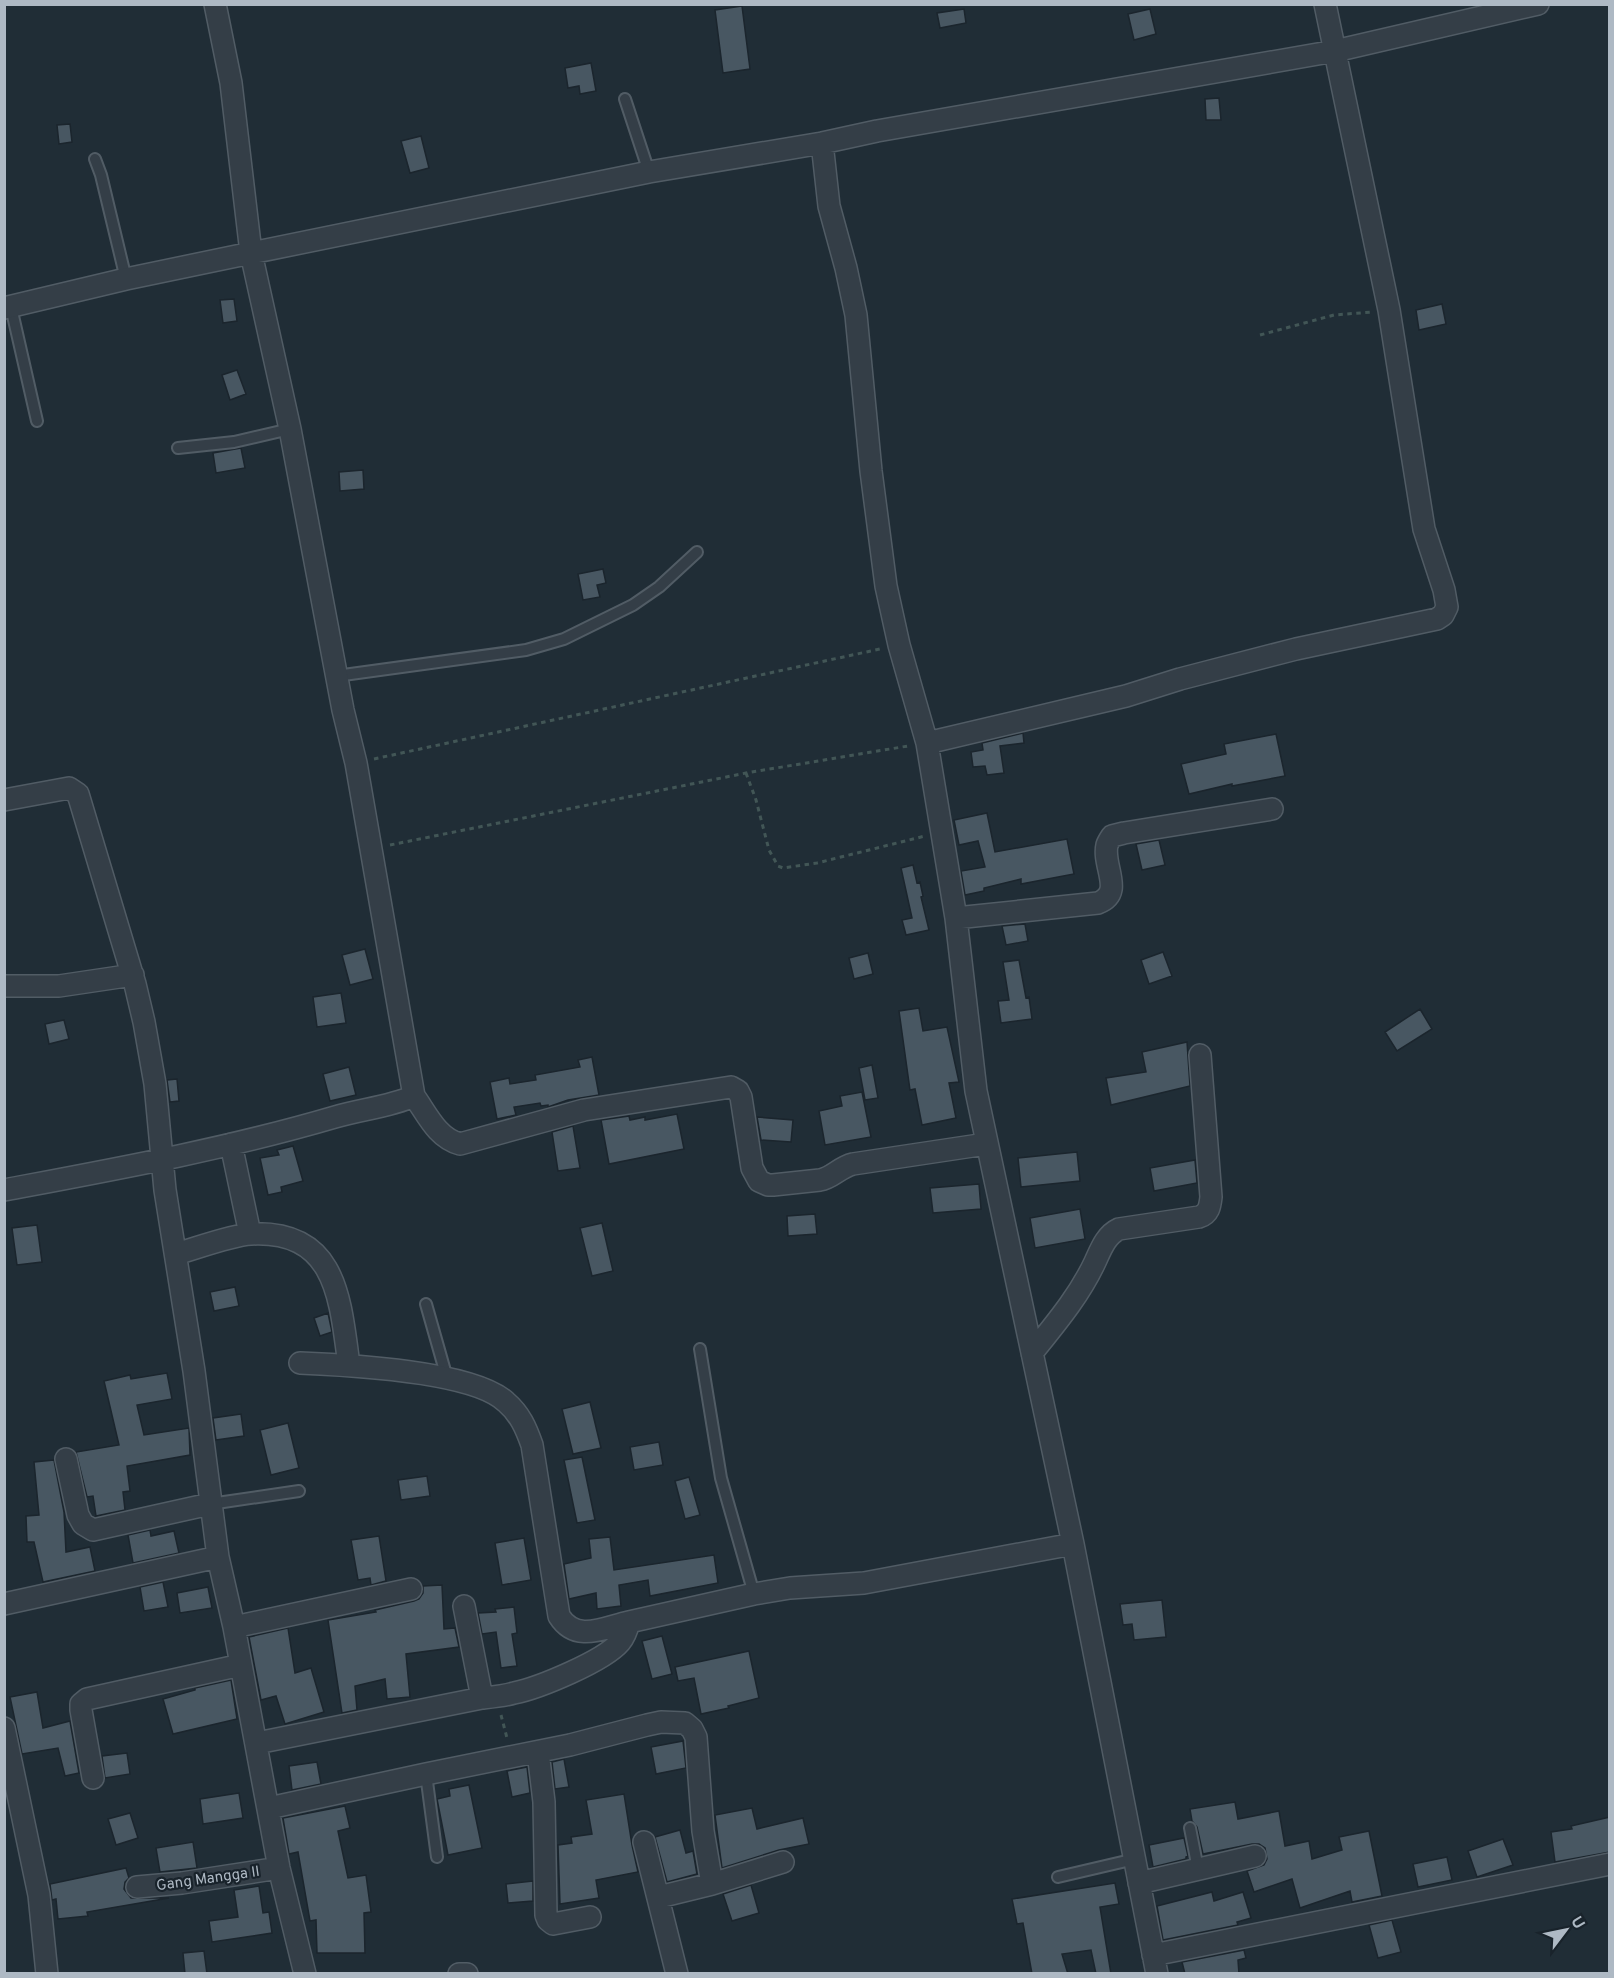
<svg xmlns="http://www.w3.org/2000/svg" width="1614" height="1978" viewBox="0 0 1614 1978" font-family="Overpass,sans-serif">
	<rect width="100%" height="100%" fill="#202d36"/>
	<!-- building -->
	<path fill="#485762" stroke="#1b252d" stroke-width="1.5" d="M 742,6 L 750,69 L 723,73 L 715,10 Z
		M 964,9 L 966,23 L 940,28 L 937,13 Z
		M 1150,9 L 1156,34 L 1134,40 L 1128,14 Z
		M 591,63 L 596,91 L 580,94 L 579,86 L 568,88 L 565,68 Z
		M 1219,98 L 1221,120 L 1206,120 L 1205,99 Z
		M 70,124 L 72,142 L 59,144 L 57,125 Z
		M 421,136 L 429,168 L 410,173 L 401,141 Z
		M 234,299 L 237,321 L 223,323 L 220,300 Z
		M 1442,304 L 1446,324 L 1419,330 L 1416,310 Z
		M 237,370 L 246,394 L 230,400 L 222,375 Z
		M 241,448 L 245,468 L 216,473 L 213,453 Z
		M 363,470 L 364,489 L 340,491 L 339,472 Z
		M 603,569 L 606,583 L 597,585 L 600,597 L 583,600 L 578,574 Z
		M 1023,733 L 1024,743 L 1000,746 L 1004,773 L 987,775 L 985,766 L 973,767 L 971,752 L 983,750 L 982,743 Z
		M 1276,734 L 1285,776 L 1232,786 L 1232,784 L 1189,794 L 1181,764 L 1226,754 L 1224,744 Z
		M 987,813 L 995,852 L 1067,839 L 1074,874 L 1021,884 L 1021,879 L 984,888 L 984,891 L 965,895 L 961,871 L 985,867 L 978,841 L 959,845 L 954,820 Z
		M 1159,840 L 1165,865 L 1142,870 L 1136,844 Z
		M 913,865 L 917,883 L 920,882 L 923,896 L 921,897 L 929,930 L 906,935 L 902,920 L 912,918 L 901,868 Z
		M 1025,924 L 1028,941 L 1006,945 L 1002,926 Z
		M 365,949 L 373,979 L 350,985 L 342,955 Z
		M 1163,952 L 1172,976 L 1149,984 L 1141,960 Z
		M 868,953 L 873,974 L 854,979 L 849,958 Z
		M 1019,960 L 1026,998 L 1029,997 L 1032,1019 L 1001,1023 L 998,1001 L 1009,1000 L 1003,962 Z
		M 341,993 L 346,1023 L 317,1027 L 313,997 Z
		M 919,1008 L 923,1031 L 947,1027 L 959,1082 L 949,1083 L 956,1118 L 922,1125 L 915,1089 L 910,1090 L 899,1011 Z
		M 1420,1009 L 1432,1029 L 1397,1051 L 1385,1032 Z
		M 64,1020 L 69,1039 L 49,1044 L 45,1024 Z
		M 1187,1042 L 1190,1086 L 1111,1105 L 1106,1078 L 1146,1072 L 1142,1052 Z
		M 592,1057 L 599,1095 L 568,1100 L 548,1107 L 548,1105 L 541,1106 L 540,1103 L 514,1107 L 516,1115 L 497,1119 L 490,1082 L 509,1078 L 510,1084 L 536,1080 L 535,1075 L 580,1067 L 578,1060 Z
		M 872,1065 L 878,1098 L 865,1100 L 859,1068 Z
		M 349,1067 L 356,1095 L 330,1101 L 323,1074 Z
		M 177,1079 L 179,1101 L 170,1102 L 167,1080 Z
		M 862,1092 L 871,1137 L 825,1145 L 819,1111 L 842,1106 L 840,1096 Z
		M 677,1114 L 684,1149 L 609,1164 L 601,1120 L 629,1116 L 630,1120 L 645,1117 L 645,1120 Z
		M 757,1117 L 793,1120 L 791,1142 L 761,1140 Z
		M 573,1126 L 580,1168 L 558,1171 L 552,1132 Z
		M 293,1146 L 303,1181 L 281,1187 L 282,1192 L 268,1195 L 260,1158 L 279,1155 L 277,1150 Z
		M 1077,1152 L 1080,1181 L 1021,1187 L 1018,1158 Z
		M 1195,1160 L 1197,1183 L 1154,1191 L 1150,1168 Z
		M 979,1184 L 981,1209 L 933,1213 L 930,1188 Z
		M 1080,1209 L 1085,1239 L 1035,1248 L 1030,1218 Z
		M 815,1214 L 817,1234 L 788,1236 L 787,1216 Z
		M 602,1223 L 613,1271 L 592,1276 L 580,1228 Z
		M 37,1225 L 42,1262 L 17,1265 L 12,1228 Z
		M 235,1287 L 239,1306 L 214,1311 L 210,1292 Z
		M 328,1313 L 332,1332 L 320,1336 L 314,1318 Z
		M 167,1373 L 172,1399 L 137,1405 L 144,1435 L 189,1428 L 190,1455 L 127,1466 L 130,1491 L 123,1492 L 125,1510 L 96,1516 L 93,1496 L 87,1497 L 76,1452 L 119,1445 L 104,1381 L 130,1375 L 131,1379 Z
		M 590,1402 L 601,1448 L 573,1454 L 562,1409 Z
		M 241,1414 L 244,1436 L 216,1440 L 213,1418 Z
		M 288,1423 L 299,1468 L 271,1475 L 260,1430 Z
		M 659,1442 L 663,1465 L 634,1470 L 630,1447 Z
		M 582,1457 L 595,1520 L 577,1523 L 564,1460 Z
		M 54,1460 L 64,1512 L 66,1552 L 90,1547 L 95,1571 L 43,1582 L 34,1542 L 27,1542 L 26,1516 L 39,1515 L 34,1462 Z
		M 427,1476 L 430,1496 L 401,1500 L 398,1480 Z
		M 689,1477 L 700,1515 L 685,1519 L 675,1481 Z
		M 150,1530 L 151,1536 L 174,1531 L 179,1553 L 133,1563 L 128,1535 Z
		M 379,1536 L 386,1581 L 371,1585 L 370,1578 L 358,1580 L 351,1540 Z
		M 610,1537 L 614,1570 L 714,1555 L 718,1583 L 650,1596 L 648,1580 L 619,1585 L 621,1606 L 597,1609 L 596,1593 L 569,1599 L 564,1564 L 591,1558 L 589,1539 Z
		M 524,1538 L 531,1580 L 502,1585 L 495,1543 Z
		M 163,1582 L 168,1607 L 144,1611 L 140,1587 Z
		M 442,1585 L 444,1629 L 455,1628 L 459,1647 L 406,1654 L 410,1697 L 387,1699 L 385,1679 L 355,1686 L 357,1710 L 342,1713 L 328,1620 L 376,1612 L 375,1610 L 414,1601 L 419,1599 L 423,1593 L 423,1586 Z
		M 208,1587 L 212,1608 L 180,1613 L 177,1593 Z
		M 1162,1600 L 1166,1637 L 1134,1640 L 1132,1624 L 1123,1625 L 1120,1604 Z
		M 514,1607 L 517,1633 L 512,1634 L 517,1666 L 501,1668 L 496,1632 L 482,1634 L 478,1613 L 496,1612 L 495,1609 Z
		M 288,1628 L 295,1673 L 311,1668 L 324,1712 L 285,1724 L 276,1696 L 261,1700 L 249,1637 Z
		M 662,1636 L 672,1674 L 652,1679 L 642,1641 Z
		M 749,1651 L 759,1698 L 728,1706 L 729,1708 L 701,1714 L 694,1678 L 678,1681 L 675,1667 Z
		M 231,1680 L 237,1719 L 173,1734 L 163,1699 L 195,1690 L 195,1688 Z
		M 37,1692 L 43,1728 L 70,1721 L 79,1773 L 65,1776 L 58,1748 L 22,1754 L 10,1697 Z
		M 683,1741 L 686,1768 L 656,1774 L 651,1747 Z
		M 127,1753 L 130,1774 L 105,1778 L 102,1756 Z
		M 564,1759 L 569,1787 L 555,1789 L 552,1762 Z
		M 317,1762 L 321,1784 L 292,1790 L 289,1766 Z
		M 527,1767 L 530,1793 L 512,1797 L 507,1771 Z
		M 469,1785 L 482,1848 L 448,1855 L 437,1799 L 450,1796 L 449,1789 Z
		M 239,1793 L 243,1818 L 203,1824 L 200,1799 Z
		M 624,1794 L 632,1845 L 638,1872 L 596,1880 L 599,1898 L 560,1904 L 558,1845 L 572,1843 L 571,1837 L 592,1834 L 586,1800 Z
		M 1235,1802 L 1238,1819 L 1279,1811 L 1285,1846 L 1309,1841 L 1312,1859 L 1342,1850 L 1339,1837 L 1369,1831 L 1382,1896 L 1352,1902 L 1350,1891 L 1300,1908 L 1292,1879 L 1254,1892 L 1247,1871 L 1264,1865 L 1267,1859 L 1265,1848 L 1259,1844 L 1252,1844 L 1203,1854 L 1197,1827 L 1192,1821 L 1190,1809 Z
		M 345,1806 L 350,1828 L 338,1831 L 348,1878 L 366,1875 L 371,1912 L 364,1913 L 365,1953 L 317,1953 L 316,1920 L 310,1921 L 298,1852 L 289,1854 L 283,1818 Z
		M 752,1808 L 757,1829 L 803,1818 L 809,1844 L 779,1850 L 722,1868 L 715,1815 Z
		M 130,1813 L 138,1838 L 116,1845 L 108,1819 Z
		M 1610,1817 L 1610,1852 L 1555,1862 L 1551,1832 L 1572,1829 L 1571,1826 Z
		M 680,1830 L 686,1853 L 693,1851 L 697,1874 L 667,1882 L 655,1837 Z
		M 1184,1838 L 1188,1856 L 1186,1857 L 1186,1859 L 1153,1867 L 1149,1845 Z
		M 1503,1839 L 1513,1865 L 1477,1877 L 1468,1851 Z
		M 193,1842 L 197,1868 L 160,1872 L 156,1848 Z
		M 1447,1857 L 1452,1880 L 1418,1887 L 1413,1864 Z
		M 126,1868 L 129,1878 L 125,1882 L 124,1889 L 131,1898 L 169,1898 L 87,1912 L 88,1916 L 58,1919 L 56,1899 L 52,1900 L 50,1884 Z
		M 533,1881 L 533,1901 L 508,1903 L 506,1884 Z
		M 1115,1883 L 1119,1904 L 1100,1907 L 1111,1974 L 1096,1974 L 1091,1950 L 1062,1954 L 1068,1974 L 1032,1974 L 1023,1923 L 1017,1924 L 1012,1899 Z
		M 751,1885 L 759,1913 L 732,1921 L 723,1894 Z
		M 259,1886 L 263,1913 L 269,1912 L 272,1933 L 212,1942 L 209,1921 L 238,1917 L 234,1890 Z
		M 1212,1892 L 1214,1901 L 1243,1892 L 1251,1918 L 1237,1922 L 1238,1925 L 1163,1940 L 1157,1906 Z
		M 1392,1920 L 1401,1952 L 1378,1958 L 1369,1925 Z
		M 1244,1950 L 1246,1958 L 1238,1960 L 1239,1974 L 1185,1974 L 1182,1962 Z
		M 204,1951 L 207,1974 L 185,1974 L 183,1953 Z"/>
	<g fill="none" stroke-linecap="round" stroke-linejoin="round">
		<!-- service casing -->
		<g stroke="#515c65" stroke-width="14">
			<path id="service" d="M 625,99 L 649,172
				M 95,159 L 101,175 L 126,279
				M 11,307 L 37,421
				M 178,448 L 234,442 L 290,429
				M 336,676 L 526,650 L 564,639 L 633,605 L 659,587 L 697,552
				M 426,1304 L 447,1378
				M 700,1349 L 721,1478 L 754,1594
				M 210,1504 L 299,1491
				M 426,1774 L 437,1857
				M 1190,1828 L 1198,1869
				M 1058,1877 L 1135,1859"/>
		</g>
		<!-- minor casing -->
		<g stroke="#515c65" stroke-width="24">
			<path id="minor" d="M 215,4 L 231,83 L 251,253 L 649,172 L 822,143 L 877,131 L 1335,51 L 1538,4
				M 822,143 L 829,206 L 846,268 L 856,315 L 871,471 L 886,586 L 899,645 L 927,743 L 956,918 L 976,1091 L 1073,1544 L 1157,1974
				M 4,308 L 126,279 L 251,253 L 290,429 L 343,710 L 356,763 L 414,1096
				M 927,743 L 1126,696 L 1180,679 L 1296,649 L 1437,619 L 1443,615 L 1447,607 L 1444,590 L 1424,529 L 1389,310 L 1325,4
				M 4,800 L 69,788 L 78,794 L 135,984 L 144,1022 L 155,1084 L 165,1190 L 194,1371 L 218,1557 L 234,1627 L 279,1868 L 305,1974
				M 956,918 L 1098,903 C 1125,893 1102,866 1107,845 C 1108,842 1110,839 1112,836 L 1124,833 L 1272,809
				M 4,986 L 59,986 L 133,975
				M 231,1144 L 250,1234
				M 4,1190 C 116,1169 226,1149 335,1117 C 362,1109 389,1107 414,1096 C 427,1114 437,1138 460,1144 L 584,1110 L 731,1087 L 738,1091 L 741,1097 L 752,1168 L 759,1181 L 768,1185 L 773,1185 L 820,1180 C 832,1178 840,1167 853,1164 L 986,1144
				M 176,1254 C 197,1248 232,1235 251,1234 C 337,1230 340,1299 349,1365
				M 1032,1353 C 1056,1323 1079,1296 1095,1262 C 1101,1249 1106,1235 1119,1229 L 1199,1217 C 1209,1214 1210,1206 1211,1197 L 1200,1055
				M 300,1363 C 347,1365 473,1371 506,1402 C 520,1414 526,1428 532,1445 L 559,1616 C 576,1643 603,1628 629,1622
				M 66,1459 L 78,1515 L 83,1524 L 93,1530 L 210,1504
				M 4,1604 L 218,1557
				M 464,1606 L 482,1698
				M 234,1627 L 411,1589
				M 4,1728 L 39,1895 L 47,1974
				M 257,1743 L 482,1698 C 492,1697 504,1696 514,1693 C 539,1688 604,1661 620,1642 C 625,1636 627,1630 629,1622 L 754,1594 L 790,1588 L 864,1583 L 1073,1544
				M 538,1752 L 544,1802 L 546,1915 L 548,1920 L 553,1924 L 590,1917
				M 93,1778 L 81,1710 L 81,1704 L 87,1699 L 241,1665
				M 269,1808 L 426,1774 L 570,1745 L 647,1725 L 661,1722 L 685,1723 L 692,1729 L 696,1737 L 703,1831 L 712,1884 L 783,1862
				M 644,1842 L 677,1974
				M 1139,1883 L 1255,1856
				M 137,1887 L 182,1883 L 279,1868
				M 659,1897 L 712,1884
				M 1153,1955 L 1610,1864
				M 459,1974 L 467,1974"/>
		</g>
		<!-- path -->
		<path stroke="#425656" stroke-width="3" stroke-dasharray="4.5 4.5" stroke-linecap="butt" d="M 1260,335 L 1334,315 L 1372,312
			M 374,759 L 880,649
			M 746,773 L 756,800 L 769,850 L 778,866 L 783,868 L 817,863 L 925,836
			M 390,845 L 746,773 L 908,746
			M 501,1715 L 507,1738"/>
		<!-- service -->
		<use href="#service" stroke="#343e47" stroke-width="10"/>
		<!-- minor -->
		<use href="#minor" stroke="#343e47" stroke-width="21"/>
	</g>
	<g text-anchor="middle" stroke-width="4.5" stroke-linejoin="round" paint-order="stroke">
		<!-- street labels -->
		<g font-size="15" fill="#aeb9c4" stroke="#19232b">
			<text transform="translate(208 1878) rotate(-8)" y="5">Gang Mangga II</text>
		</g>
	</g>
	<!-- border -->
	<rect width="1614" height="1978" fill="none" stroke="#aeb9c4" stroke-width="12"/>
	<!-- north arrow -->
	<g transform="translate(1566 1930) rotate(58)" stroke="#19232b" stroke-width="4.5" paint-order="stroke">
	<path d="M0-4.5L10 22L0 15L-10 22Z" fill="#aeb9c4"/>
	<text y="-9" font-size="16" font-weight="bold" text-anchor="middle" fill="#aeb9c4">U</text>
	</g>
</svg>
